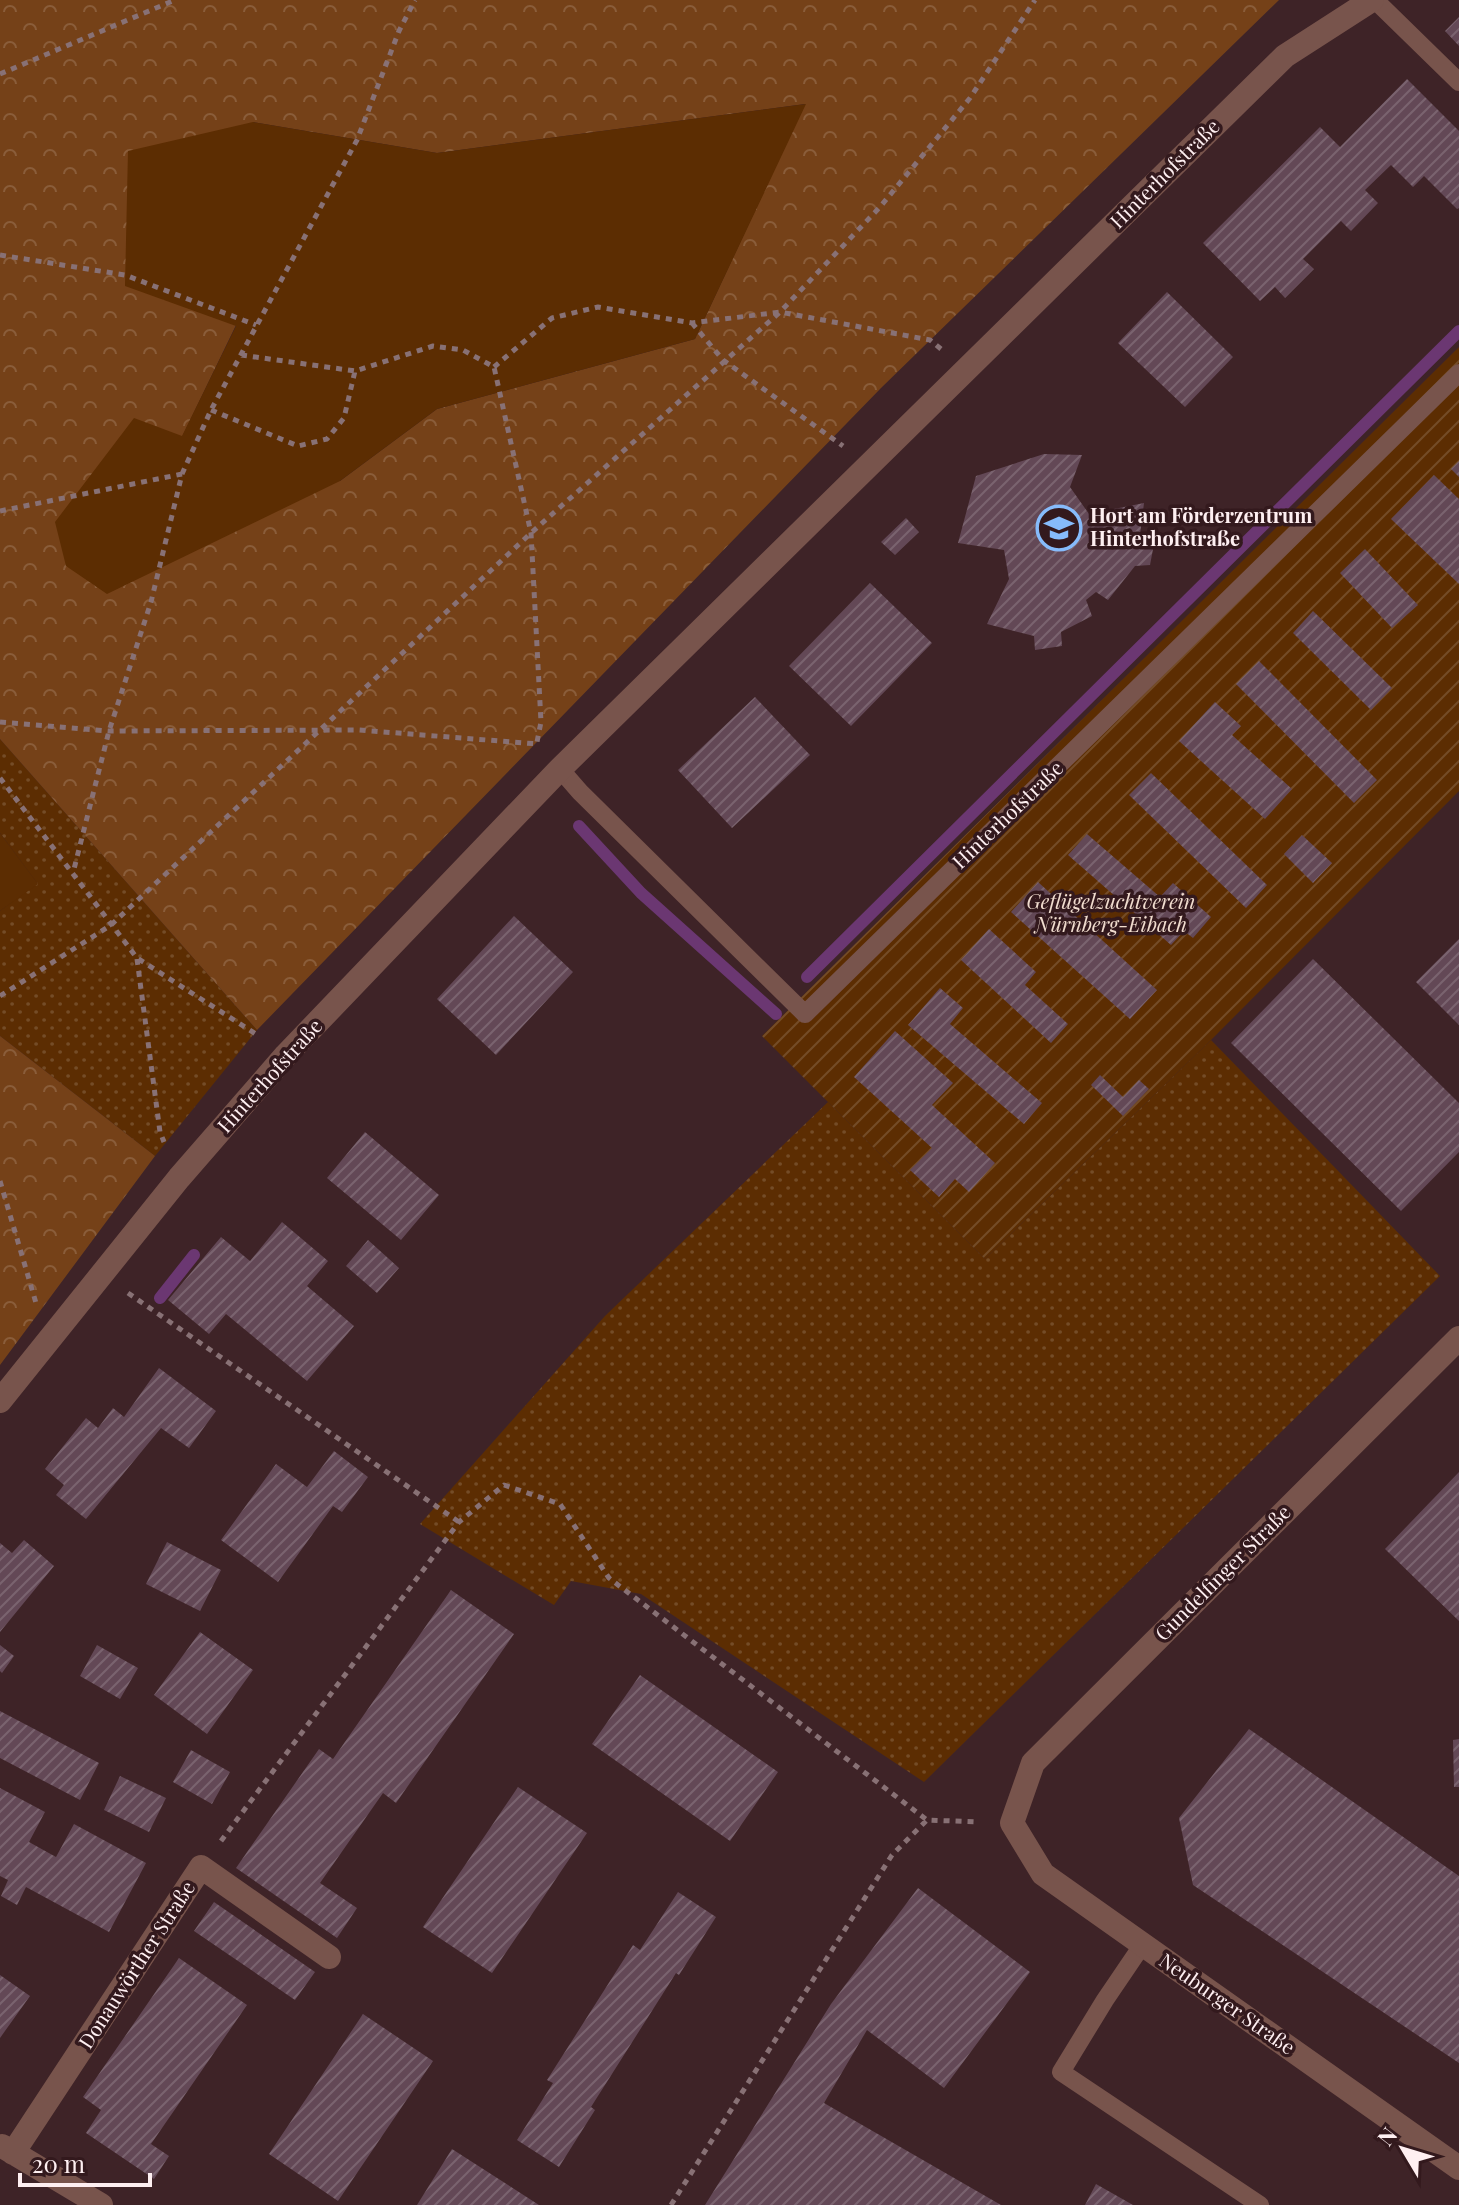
<svg xmlns="http://www.w3.org/2000/svg" width="1459" height="2205" viewBox="0 0 1459 2205" font-family="'Playfair Display',serif">
	<defs>
		<pattern id="grass-dots" width="8" height="8" patternUnits="userSpaceOnUse" patternTransform="scale(2)"><rect width="8" height="8" fill="#5c2d02"/><path d="M2 2h.1M6 6h.1" fill="none" stroke="#744c27" stroke-width="1.8" stroke-linecap="round"/></pattern>
		<pattern id="forest-crowns" width="20" height="18" patternUnits="userSpaceOnUse" patternTransform="scale(2)"><rect width="20" height="18" fill="#754118"/><path d="M2 6a3 3 0 1 1 6 0M12 15a3 3 0 1 1 6 0" fill="none" stroke="#8a5d3a"/></pattern>
		<pattern id="garden-furrows" width="10" height="10" patternUnits="userSpaceOnUse" patternTransform="scale(2)"><rect width="10" height="10" fill="#5c2d02"/><path d="M-1 1l2-2M0 10L10 0M9 11l2-2" fill="none" stroke="#744c27"/></pattern>
		<pattern id="building-hatch" width="6" height="6" patternUnits="userSpaceOnUse" patternTransform="scale(2)"><rect width="6" height="6" fill="#634856"/><path d="M-1 1l2-2M0 6l6-6M5 7l2-2" fill="none" stroke="#7a636f"/></pattern>
	</defs>
	<rect width="100%" height="100%" fill="#3e2327"/>
	<!-- grass -->
	<path fill="url(#grass-dots)" d="M 0,739 L 257,1030 L 155,1156 L 0,1036 L 0,911 L 37,883 L 0,833 Z
		M 1211,1040 L 1440,1276 L 924,1782 L 641,1594 L 571,1581 L 554,1605 L 420,1524 L 605,1316 L 828,1102 L 985,1259 Z"/>
	<!-- forest -->
	<path fill="url(#forest-crowns)" fill-rule="evenodd" d="M 0,0 L 1279,0 L 881,388 L 257,1030 L 0,739 ZM 805,104 L 695,339 L 437,409 L 340,481 L 182,437 L 236,325 L 253,122 L 437,153 Z
		M 0,1036 L 155,1156 L 0,1365 Z"/>
	<!-- park -->
	<path fill="#5c2d02" d="M 806,104 L 695,339 L 437,409 L 340,481 L 107,594 L 66,566 L 55,522 L 134,418 L 182,436 L 236,326 L 125,286 L 128,151 L 253,122 L 437,153 Z
		M 0,833 L 38,884 L 0,911 Z"/>
	<!-- garden -->
	<path fill="url(#garden-furrows)" d="M 1459,347 L 1459,791 L 1211,1040 L 985,1259 L 762,1036 Z"/>
	<g fill="none" stroke-linecap="round" stroke-linejoin="round">
		<!-- stream -->
		<path stroke="#6b3772" stroke-width="12" d="M 579,826 L 641,893 L 776,1014
			M 807,977 L 1459,331
			M 160,1298 L 194,1255"/>
	</g>
	<!-- building -->
	<path fill="url(#building-hatch)" d="M 1459,17 L 1459,46 L 1445,31 Z
		M 1407,79 L 1459,131 L 1459,208 L 1457,209 L 1424,176 L 1413,187 L 1391,165 L 1365,190 L 1378,203 L 1351,231 L 1341,221 L 1303,259 L 1314,269 L 1285,298 L 1275,287 L 1260,301 L 1203,243 L 1320,127 L 1340,147 Z
		M 1167,292 L 1233,357 L 1185,407 L 1118,343 Z
		M 1044,454 L 1082,455 L 1070,487 L 1089,514 L 1144,503 L 1139,543 L 1154,544 L 1150,565 L 1135,566 L 1108,600 L 1096,592 L 1086,600 L 1092,616 L 1061,632 L 1062,646 L 1035,650 L 1034,636 L 987,624 L 1009,579 L 1004,550 L 958,543 L 976,476 Z
		M 1459,461 L 1459,477 L 1451,469 Z
		M 1434,475 L 1459,499 L 1459,584 L 1391,519 Z
		M 906,518 L 919,532 L 895,555 L 881,542 Z
		M 1365,549 L 1418,605 L 1392,628 L 1340,573 Z
		M 870,583 L 932,643 L 851,726 L 789,666 Z
		M 1313,611 L 1392,688 L 1371,710 L 1293,633 Z
		M 1259,661 L 1377,780 L 1354,803 L 1236,684 Z
		M 755,697 L 810,755 L 732,828 L 678,770 Z
		M 1215,702 L 1241,726 L 1232,735 L 1292,789 L 1265,819 L 1179,741 Z
		M 1151,773 L 1267,885 L 1246,908 L 1129,795 Z
		M 1087,834 L 1160,897 L 1173,883 L 1211,917 L 1193,938 L 1184,931 L 1171,945 L 1068,855 Z
		M 1302,835 L 1332,863 L 1313,883 L 1284,854 Z
		M 1038,882 L 1157,990 L 1130,1019 L 1011,912 Z
		M 514,916 L 573,972 L 496,1055 L 437,999 Z
		M 989,929 L 1036,972 L 1025,985 L 1068,1024 L 1051,1043 L 961,960 Z
		M 1459,939 L 1459,1025 L 1416,982 Z
		M 1313,959 L 1459,1103 L 1459,1152 L 1401,1211 L 1231,1043 Z
		M 940,988 L 963,1008 L 950,1024 L 1042,1103 L 1024,1124 L 908,1025 Z
		M 895,1031 L 953,1083 L 932,1105 L 995,1163 L 969,1192 L 955,1179 L 939,1197 L 910,1170 L 932,1148 L 854,1077 Z
		M 1100,1075 L 1123,1097 L 1139,1080 L 1149,1089 L 1123,1116 L 1091,1085 Z
		M 365,1132 L 439,1195 L 401,1240 L 327,1178 Z
		M 282,1222 L 328,1261 L 307,1286 L 354,1326 L 307,1381 L 226,1314 L 209,1334 L 168,1300 L 221,1237 L 250,1261 Z
		M 368,1240 L 399,1268 L 377,1293 L 346,1266 Z
		M 159,1368 L 216,1411 L 189,1448 L 161,1428 L 86,1519 L 56,1495 L 64,1485 L 45,1469 L 86,1418 L 98,1428 L 113,1408 L 124,1417 Z
		M 334,1451 L 368,1477 L 342,1512 L 333,1506 L 278,1582 L 221,1540 L 276,1464 L 307,1487 Z
		M 1459,1472 L 1459,1621 L 1385,1549 Z
		M 24,1540 L 54,1566 L 0,1632 L 0,1543 L 12,1553 Z
		M 167,1542 L 221,1570 L 200,1611 L 146,1584 Z
		M 451,1590 L 514,1634 L 396,1803 L 383,1793 L 320,1883 L 357,1908 L 337,1938 L 236,1868 L 319,1749 L 333,1759 Z
		M 200,1632 L 253,1670 L 207,1734 L 154,1695 Z
		M 0,1645 L 14,1656 L 2,1673 L 0,1671 Z
		M 97,1645 L 138,1668 L 120,1699 L 80,1676 Z
		M 640,1675 L 778,1772 L 730,1841 L 592,1744 Z
		M 0,1711 L 99,1763 L 80,1800 L 0,1758 Z
		M 1249,1729 L 1459,1876 L 1459,2063 L 1193,1885 L 1179,1818 Z
		M 1459,1739 L 1459,1787 L 1454,1787 L 1453,1740 Z
		M 191,1750 L 230,1772 L 212,1804 L 173,1782 Z
		M 120,1776 L 166,1798 L 149,1832 L 104,1810 Z
		M 518,1787 L 587,1833 L 492,1973 L 423,1927 Z
		M 0,1788 L 45,1812 L 29,1842 L 56,1857 L 74,1824 L 146,1863 L 109,1932 L 26,1887 L 17,1905 L 1,1896 L 8,1880 L 0,1876 Z
		M 918,1888 L 1030,1972 L 944,2088 L 867,2030 L 824,2103 L 1001,2205 L 705,2205 L 831,2004 Z
		M 678,1892 L 716,1917 L 679,1975 L 676,1973 L 591,2107 L 595,2110 L 559,2167 L 517,2140 L 553,2083 L 547,2080 L 633,1945 L 640,1950 Z
		M 214,1902 L 315,1972 L 295,2000 L 194,1931 Z
		M 179,1958 L 247,2005 L 151,2144 L 169,2156 L 154,2179 L 86,2133 L 101,2110 L 83,2097 Z
		M 0,1975 L 30,1996 L 0,2038 Z
		M 363,2014 L 433,2061 L 338,2201 L 269,2154 Z
		M 452,2149 L 539,2205 L 417,2205 Z
		M 1096,2184 L 1133,2205 L 1085,2205 Z"/>
	<g fill="none" stroke-linecap="round" stroke-linejoin="round">
		<!-- path -->
		<path stroke="#887175" stroke-width="5" stroke-dasharray="6 6" stroke-linecap="butt" d="M 0,74 L 175,0
			M 0,255 L 125,275 L 256,325
			M 692,323 L 723,360 L 843,446
			M 241,355 L 355,371 L 433,346 L 463,350 L 494,367 L 531,533 L 541,722 L 537,742
			M 494,367 L 552,318 L 598,307 L 692,323 L 780,312 L 930,340 L 941,349
			M 211,410 L 298,446 L 327,439 L 344,418 L 355,371
			M 182,474 L 211,410 L 357,140 L 399,31 L 415,0
			M 0,511 L 182,474 L 151,602 L 109,731 L 73,873
			M 0,722 L 109,731 L 359,730 L 538,744
			M 0,778 L 137,958 L 259,1036
			M 137,959 L 160,1132 L 164,1142
			M 0,996 L 111,925 L 531,533 L 780,312 L 880,207 L 970,98 L 1035,0
			M 0,1181 L 36,1303
			M 128,1293 L 459,1522
			M 221,1841 L 459,1522 L 504,1485 L 560,1504 L 609,1578 L 927,1820
			M 671,2205 L 892,1855 L 927,1820 L 979,1822"/>
		<!-- service -->
		<path stroke="#78544c" stroke-width="18" d="M 1375,0 L 1459,82
			M 560,769 L 580,792 L 805,1014 L 1459,373
			M 1143,1944 L 1105,2000 L 1061,2072 L 1260,2205"/>
		<!-- minor -->
		<path stroke="#78544c" stroke-width="24" d="M 1459,1338 L 1033,1763 L 1012,1823 L 1043,1874 L 1459,2168
			M 0,1401 L 179,1178 L 286,1055 L 560,769 L 1285,56 L 1372,0
			M 2,2146 L 101,2205
			M 13,2153 L 201,1867 L 329,1957"/>
	</g>
	<!-- icons -->
	<defs>
		<g id="school-ring" transform="scale(2.3)"><circle r="9.5" fill="#33191d" stroke="#86bbfb" stroke-width="1.5"/><path d="M0-5L7-2L0 1L-7-2ZM-4 1L0 2.5L4 1V4Q0 6-4 4Z" fill="#86bbfb"/></g>
	</defs>
	<g fill-rule="evenodd">
		<use href="#school-ring" x="1059" y="528"/>
	</g>
	<g text-anchor="middle" stroke-width="7" stroke-linejoin="round" paint-order="stroke">
		<!-- street labels -->
		<g font-size="20" fill="#feeff1" stroke="#33191d">
			<text transform="translate(1165 174) rotate(-45)" y="7">Hinterhofstraße</text>
			<text transform="translate(1008 815) rotate(-44)" y="7">Hinterhofstraße</text>
			<text transform="translate(270 1076) rotate(-48)" y="7">Hinterhofstraße</text>
			<text transform="translate(1223 1573) rotate(-45)" y="7">Gundelfinger Straße</text>
			<text transform="translate(137 1965) rotate(-57)" y="7">Donauwörther Straße</text>
			<text transform="translate(1227 2004) rotate(35)" y="7">Neuburger Straße</text>
		</g>
		<!-- poi labels -->
		<g font-size="20" font-weight="bold" fill="#feeff1" stroke="#33191d" text-anchor="start">
			<text x="1090" y="523">Hort am Förderzentrum<tspan x="1090" dy="23">Hinterhofstraße</tspan></text>
		</g>
		<!-- park labels -->
		<g font-size="20" font-style="italic" fill="#f1ddcf" stroke="#33191d">
			<text x="1111" y="909">Geflügelzuchtverein<tspan x="1111" dy="23">Nürnberg-Eibach</tspan></text>
		</g>
	</g>
	<!-- north arrow -->
	<g transform="translate(1403 2149) rotate(308)" stroke="#33191d" stroke-width="6" paint-order="stroke">
	<path d="M0-6L14 30L0 20L-14 30Z" fill="#feeff1"/>
	<text y="-12" font-size="22" font-weight="bold" text-anchor="middle" fill="#feeff1">N</text>
	</g>
	<!-- scale -->
	<path d="M20 2173v12h130v-12" fill="none" stroke="#feeff1" stroke-width="4"/>
	<text x="32" y="2173" font-size="24" fill="#feeff1" stroke="#33191d" stroke-width="6" paint-order="stroke">20 m</text>
</svg>
